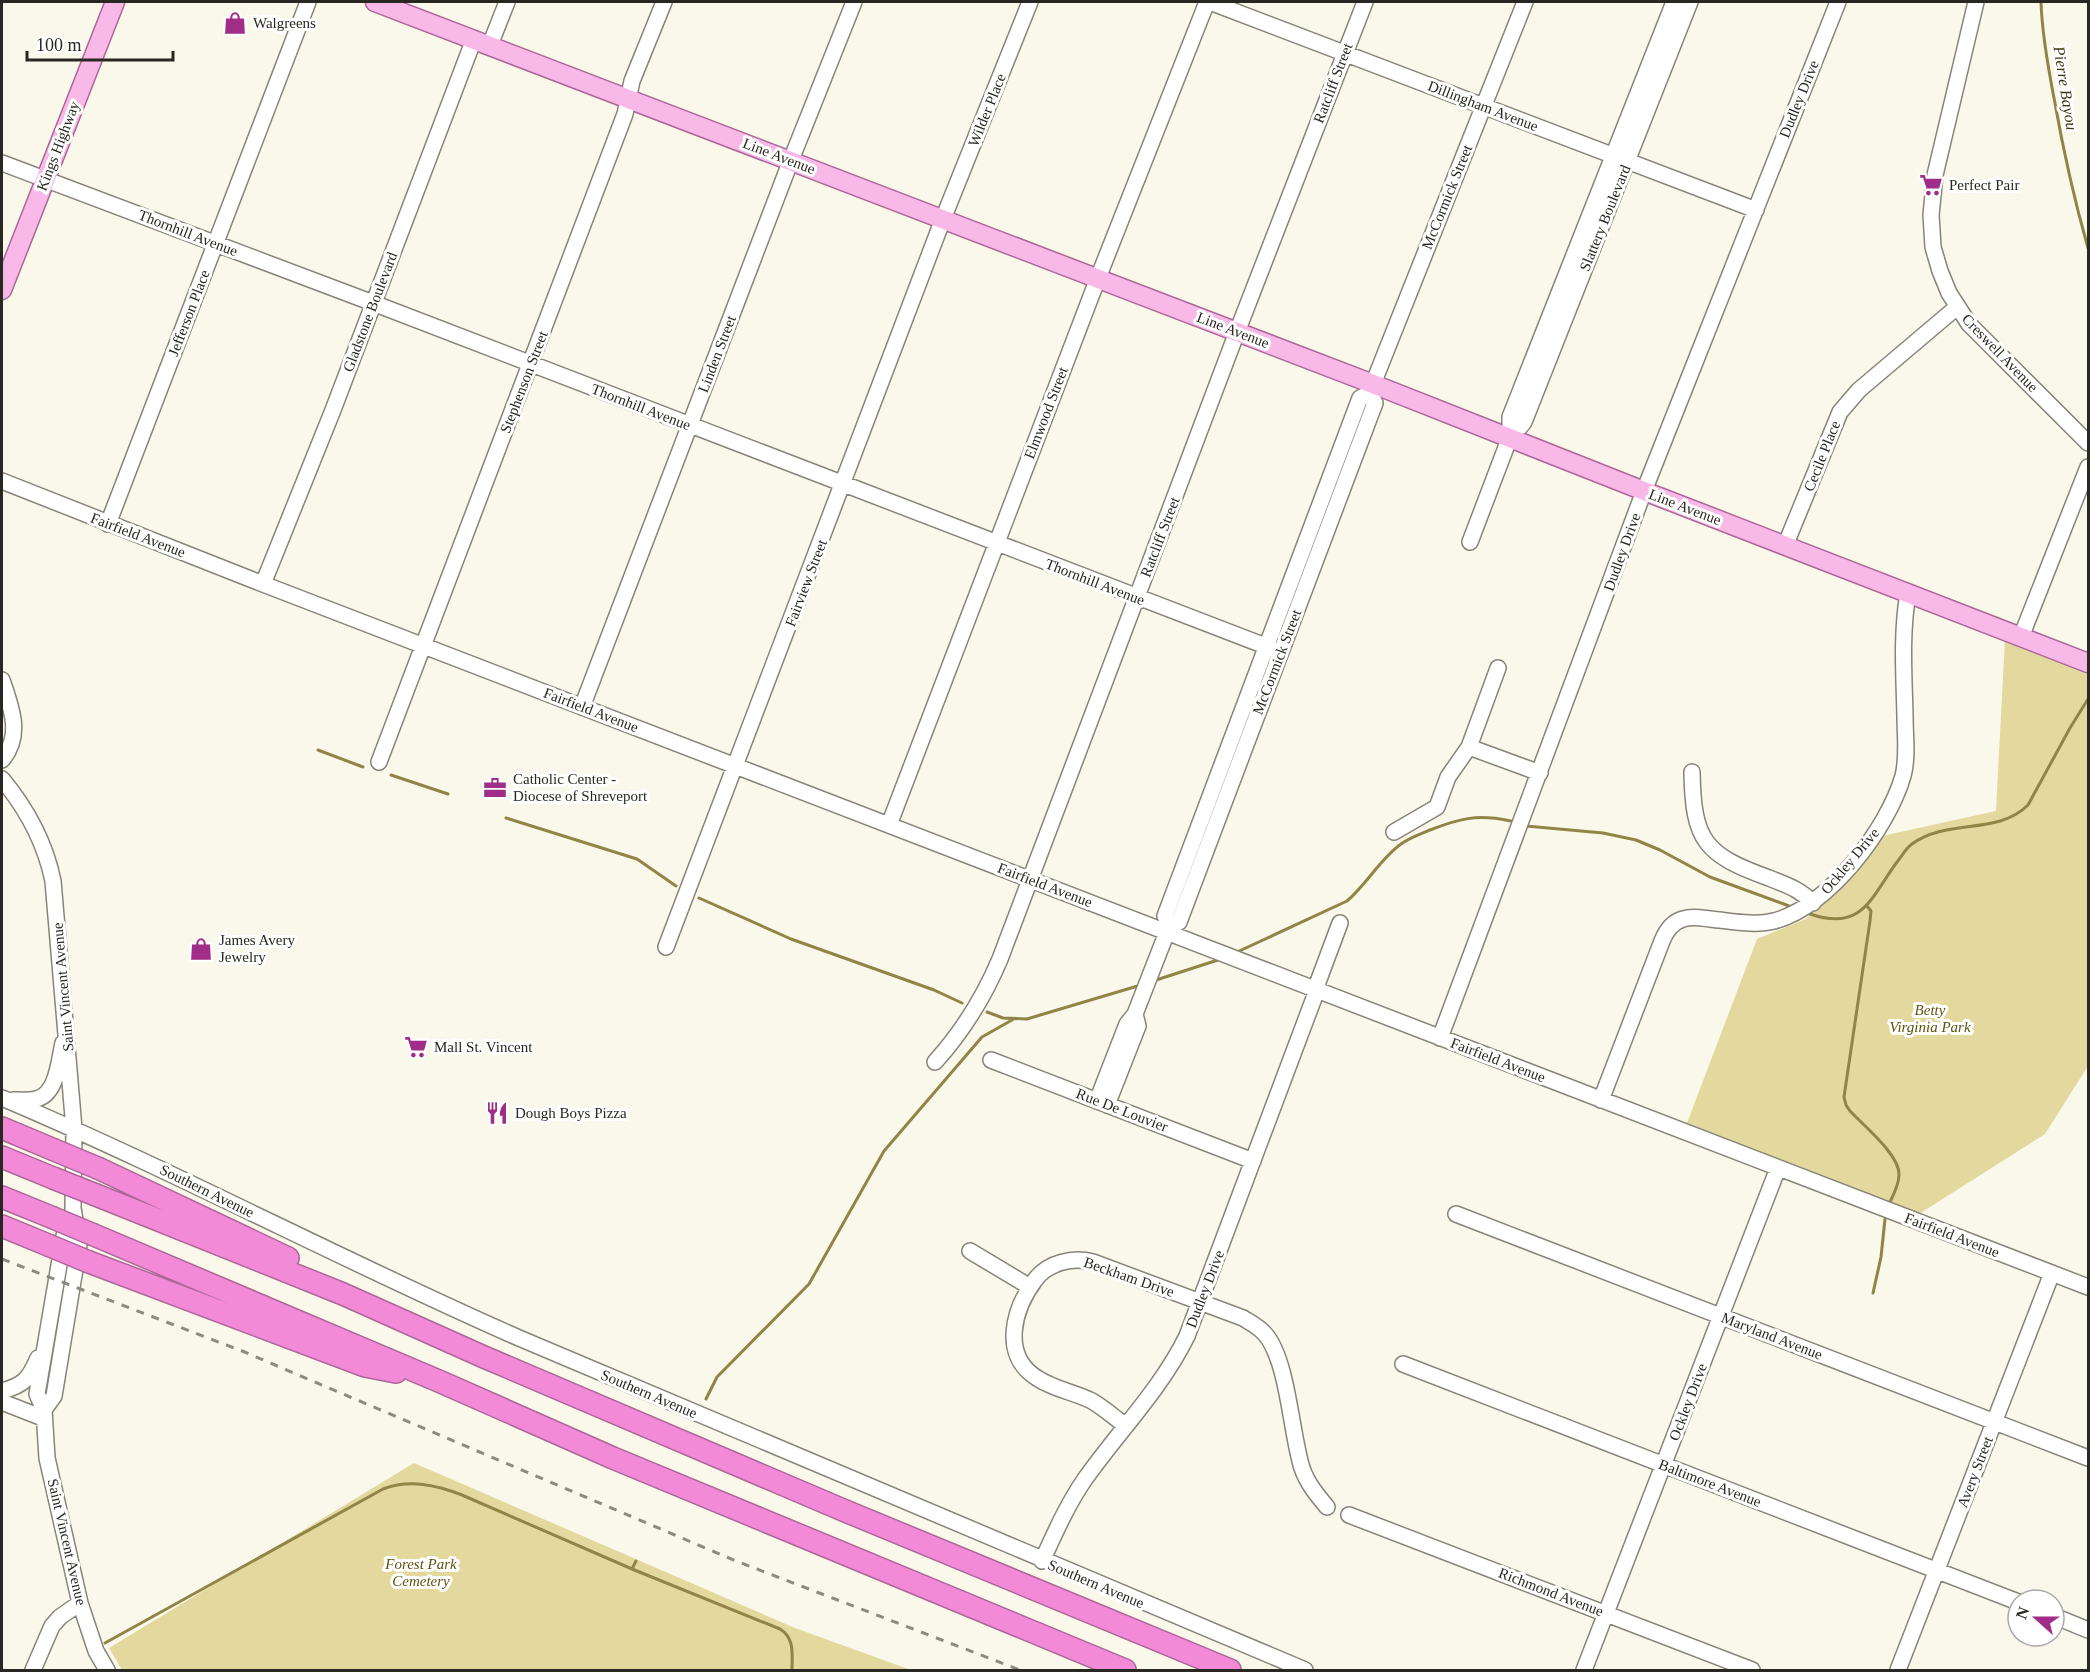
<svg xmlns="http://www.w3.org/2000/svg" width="2090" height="1672" viewBox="0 0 2090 1672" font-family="'Times New Roman',serif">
	<rect width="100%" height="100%" fill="#faf8ea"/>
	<!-- green -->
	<path fill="#e3d99f" d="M 2005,638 L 2088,671 L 2088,1066 L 2045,1134 L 1919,1214 L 1687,1123 L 1757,939 L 1806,919 L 1862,862 L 1882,836 L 1996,811 Z
		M 414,1463 L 795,1628 L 911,1670 L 122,1670 L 109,1648 Z"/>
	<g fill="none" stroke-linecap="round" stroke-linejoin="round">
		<!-- stream -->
		<path stroke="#908446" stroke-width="3" d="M 2041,2 C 2042,34 2048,67 2054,98 C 2063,149 2074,199 2088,248
			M 318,750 L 363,767
			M 391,775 L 448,794
			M 506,818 L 637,859 L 676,886
			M 1526,826 L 1603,833 L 1636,840 L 1660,850 L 1710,877 L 1789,906
			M 699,898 L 791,939 L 934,990 L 962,1003
			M 1867,906 L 1871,911 L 1870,921 L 1844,1097 L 1846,1105 L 1850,1111 C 1863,1125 1900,1155 1899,1175 C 1899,1184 1894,1194 1890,1202
			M 1810,914 C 1863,932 1871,897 1897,862 C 1902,856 1906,848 1912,844 C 1947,818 1997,836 2028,805 L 2070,728 L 2088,699
			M 1235,953 L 1347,901 C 1367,884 1380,859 1401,844 C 1409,838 1420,834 1430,830 C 1461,818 1477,814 1511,821
			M 1153,981 L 1221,959
			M 987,1012 L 1003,1018 L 1027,1019 L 1141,985
			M 1873,1293 L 1881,1257 L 1885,1219
			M 706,1399 L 717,1377 L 809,1284 L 884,1151 L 982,1037 L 1012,1020
			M 632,1569 L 636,1561
			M 105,1643 L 383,1489 C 410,1479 436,1485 462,1495 L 632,1569 L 780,1629 C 795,1638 792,1655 792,1670"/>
		<!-- minor casing -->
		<g stroke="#878578" stroke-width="18">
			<path id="minor" d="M 1210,2 L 1756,210
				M 1976,2 L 1935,175 L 1931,215 L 1933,247 L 1940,271 L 1949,293 L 1969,324 L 2088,443
				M 490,45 L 507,2
				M 2,163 L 373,303 L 1281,652
				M 1513,429 L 1510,424 L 1510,417 L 1674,2
				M 2,481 L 263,584 L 2088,1287
				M 108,524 L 308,2
				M 1470,542 L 1513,429 L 1520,427 L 1524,422 L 1690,2
				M 1785,546 L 1840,412 L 1859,390 L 1957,307
				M 263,584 L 333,410 L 474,39
				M 2021,637 L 2088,467
				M 2,680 C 11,707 23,735 2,760
				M 582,707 L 791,160 L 854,2
				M 1469,747 L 1540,773
				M 379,762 L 625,114 L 632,81 L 664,2
				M 1692,772 C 1693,841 1705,855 1769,878 C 1786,885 1800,889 1813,903
				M 2,779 C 27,809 45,842 53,881 L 74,1129 L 73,1208 L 79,1245 L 54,1396 L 44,1410
				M 889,825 L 1098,278 L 1207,2
				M 1394,832 L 1437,807 L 1448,777 L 1469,747 L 1498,668
				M 1170,924 L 1179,922 L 1375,403 L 1370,393
				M 666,947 L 943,219 L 1030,2
				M 1315,990 L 1340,923
				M 1440,1038 L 1644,491 L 1838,2
				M 991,1060 L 1253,1161
				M 935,1062 C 963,1031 984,997 1000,959 L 1237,332 L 1365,2
				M 2,1098 C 177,1172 345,1262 519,1338 L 1305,1670
				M 13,1100 C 20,1100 29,1101 36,1099 C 57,1095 59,1060 63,1043
				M 1601,1100 L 1662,941 C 1666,931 1672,922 1683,919 C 1692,916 1701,918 1710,919 C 1731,921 1754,926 1774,921 C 1829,907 1888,828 1903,776 C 1908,757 1905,736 1905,716 C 1904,675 1901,634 1908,593
				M 1097,1101 L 1127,1024 L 1135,1014 L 1167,932 L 1170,924 L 1165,916 L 1360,398 L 1370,393 L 1373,384 L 1525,2
				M 1107,1105 L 1138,1026 L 1135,1014
				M 1456,1214 L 2088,1458
				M 70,1217 L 64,1236 L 37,1394 L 44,1410 L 47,1458 L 80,1603 L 96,1651 L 107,1670
				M 970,1251 L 1030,1287
				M 1403,1364 L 2018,1602
				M 2,1391 C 24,1385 29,1379 38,1358
				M 2,1402 L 43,1418
				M 1126,1426 C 1115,1418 1104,1408 1092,1401 C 1074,1392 1053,1389 1037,1378 C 1000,1355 1014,1308 1035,1280 C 1048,1262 1073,1257 1093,1262 L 1243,1318 C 1251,1323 1259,1327 1265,1334 C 1288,1360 1291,1434 1302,1468 C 1307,1483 1317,1495 1327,1507
				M 1349,1515 L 1752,1670
				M 1042,1561 C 1055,1533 1067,1505 1085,1479 C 1119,1431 1161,1389 1187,1336 L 1317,990
				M 2054,1616 L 2088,1630
				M 33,1670 L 52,1626 L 60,1617 L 80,1603
				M 1584,1670 L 1778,1168
				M 1898,1670 L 2052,1273"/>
		</g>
		<!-- major casing -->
		<g stroke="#ac6798" stroke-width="21">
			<path id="major" d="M 375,2 L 1373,384 L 1644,491 L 2088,663
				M 2,290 L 115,2"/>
		</g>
		<!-- highway casing -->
		<g stroke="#ac6798" stroke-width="24">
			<path id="highway" d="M 2,1128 L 52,1149
				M 2,1157 L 53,1178
				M 100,1169 L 288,1258
				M 96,1195 L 343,1294 L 484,1357 L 843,1510 L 1230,1670
				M 2,1197 L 51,1217
				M 2,1226 L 48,1245
				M 94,1235 L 441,1382 L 613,1458 L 1125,1670
				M 89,1262 L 365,1366 L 396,1372"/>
		</g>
		<!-- minor -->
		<use href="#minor" stroke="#fff" stroke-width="15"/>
		<!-- major -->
		<use href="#major" stroke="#f8b9e8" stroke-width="18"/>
		<!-- highway -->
		<use href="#highway" stroke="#f38ad8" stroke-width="21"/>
		<!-- rail -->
		<path stroke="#8c8a81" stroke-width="3" stroke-dasharray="8 8" stroke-linecap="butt" d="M 2,1259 L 242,1351 L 736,1561 L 1020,1670"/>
		<!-- highway-bridge casing -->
		<g stroke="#ac6798" stroke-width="24" stroke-linecap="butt">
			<path id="highway-bridge" d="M 52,1149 L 100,1169
				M 53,1178 L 96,1195
				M 51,1217 L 94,1235
				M 48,1245 L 89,1262"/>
		</g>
		<!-- highway-bridge -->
		<use href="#highway-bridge" stroke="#f38ad8" stroke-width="21"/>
	</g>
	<!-- icons -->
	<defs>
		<g id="shop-bare" transform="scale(1.8)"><path d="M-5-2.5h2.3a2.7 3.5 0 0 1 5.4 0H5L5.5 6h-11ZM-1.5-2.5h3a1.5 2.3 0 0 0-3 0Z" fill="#a02d88" stroke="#fff" stroke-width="2.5" paint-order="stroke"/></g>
		<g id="supermarket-bare" transform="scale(1.8)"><path d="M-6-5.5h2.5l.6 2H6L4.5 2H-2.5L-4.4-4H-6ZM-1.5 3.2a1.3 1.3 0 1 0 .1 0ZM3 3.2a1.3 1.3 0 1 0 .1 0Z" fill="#a02d88" stroke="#fff" stroke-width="2.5" paint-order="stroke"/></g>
		<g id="office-bare" transform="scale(1.8)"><path d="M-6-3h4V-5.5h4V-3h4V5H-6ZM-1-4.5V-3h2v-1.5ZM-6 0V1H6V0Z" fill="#a02d88" stroke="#fff" stroke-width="2.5" paint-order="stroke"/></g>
		<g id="restaurant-bare" transform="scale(1.8)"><path d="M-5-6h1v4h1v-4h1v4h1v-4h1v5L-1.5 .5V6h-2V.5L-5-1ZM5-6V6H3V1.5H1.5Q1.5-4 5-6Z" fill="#a02d88" stroke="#fff" stroke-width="2.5" paint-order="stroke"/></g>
	</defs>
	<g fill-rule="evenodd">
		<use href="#shop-bare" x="235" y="23"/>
		<use href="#supermarket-bare" x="1931" y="185"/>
		<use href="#office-bare" x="495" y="788"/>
		<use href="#shop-bare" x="201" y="949"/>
		<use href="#supermarket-bare" x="416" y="1047"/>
		<use href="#restaurant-bare" x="497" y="1113"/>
	</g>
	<g text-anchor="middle" stroke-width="6" stroke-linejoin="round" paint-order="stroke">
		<!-- poi labels -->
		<g font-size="15" fill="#282722" stroke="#fff" text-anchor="start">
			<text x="253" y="28">Walgreens</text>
			<text x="1949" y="190">Perfect Pair</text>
			<text x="513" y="784">Catholic Center -<tspan x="513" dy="17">Diocese of Shreveport</tspan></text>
			<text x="219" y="945">James Avery<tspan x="219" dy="17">Jewelry</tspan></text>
			<text x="434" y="1052">Mall St. Vincent</text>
			<text x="515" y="1118">Dough Boys Pizza</text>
		</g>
		<!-- street labels -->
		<g font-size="15" fill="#282722" stroke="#fff">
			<text transform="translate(1333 83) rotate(-69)" y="5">Ratcliff Street</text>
			<text transform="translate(1799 99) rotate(-68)" y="5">Dudley Drive</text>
			<text transform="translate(1483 106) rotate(21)" y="5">Dillingham Avenue</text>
			<text transform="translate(987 110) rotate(-68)" y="5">Wilder Place</text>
			<text transform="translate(58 146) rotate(-69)" y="5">Kings Highway</text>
			<text transform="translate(779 156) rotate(21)" y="5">Line Avenue</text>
			<text transform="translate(1447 197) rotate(-68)" y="5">McCormick Street</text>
			<text transform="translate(1605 218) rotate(-68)" y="5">Slattery Boulevard</text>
			<text transform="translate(188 233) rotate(21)" y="5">Thornhill Avenue</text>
			<text transform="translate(370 312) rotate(-69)" y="5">Gladstone Boulevard</text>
			<text transform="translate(189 313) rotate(-69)" y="5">Jefferson Place</text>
			<text transform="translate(1233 330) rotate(21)" y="5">Line Avenue</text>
			<text transform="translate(2000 353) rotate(46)" y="5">Creswell Avenue</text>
			<text transform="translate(717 354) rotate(-69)" y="5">Linden Street</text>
			<text transform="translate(524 382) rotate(-69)" y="5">Stephenson Street</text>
			<text transform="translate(641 407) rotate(21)" y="5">Thornhill Avenue</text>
			<text transform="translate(1046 413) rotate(-69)" y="5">Elmwood Street</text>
			<text transform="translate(1822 456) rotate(-68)" y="5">Cecile Place</text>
			<text transform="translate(1685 507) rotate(21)" y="5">Line Avenue</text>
			<text transform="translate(138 535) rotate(21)" y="5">Fairfield Avenue</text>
			<text transform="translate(1160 537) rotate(-69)" y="5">Ratcliff Street</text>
			<text transform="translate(1622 552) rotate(-70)" y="5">Dudley Drive</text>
			<text transform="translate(1095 582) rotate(21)" y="5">Thornhill Avenue</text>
			<text transform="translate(806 583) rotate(-69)" y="5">Fairview Street</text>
			<text transform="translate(1277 662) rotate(-69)" y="5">McCormick Street</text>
			<text transform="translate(591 710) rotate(21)" y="5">Fairfield Avenue</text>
			<text transform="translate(1850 861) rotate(-50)" y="5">Ockley Drive</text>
			<text transform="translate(1045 885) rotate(21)" y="5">Fairfield Avenue</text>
			<text transform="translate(63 987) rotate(-95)" y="5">Saint Vincent Avenue</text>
			<text transform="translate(1498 1060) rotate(21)" y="5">Fairfield Avenue</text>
			<text transform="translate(1122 1110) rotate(21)" y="5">Rue De Louvier</text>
			<text transform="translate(207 1191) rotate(26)" y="5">Southern Avenue</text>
			<text transform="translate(1952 1235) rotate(21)" y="5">Fairfield Avenue</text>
			<text transform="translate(1129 1277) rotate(19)" y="5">Beckham Drive</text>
			<text transform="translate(1205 1289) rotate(-69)" y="5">Dudley Drive</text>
			<text transform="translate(1772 1336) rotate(21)" y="5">Maryland Avenue</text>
			<text transform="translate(649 1394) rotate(23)" y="5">Southern Avenue</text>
			<text transform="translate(1688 1402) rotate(-69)" y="5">Ockley Drive</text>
			<text transform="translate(1975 1472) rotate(-69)" y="5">Avery Street</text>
			<text transform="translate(1710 1483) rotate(21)" y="5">Baltimore Avenue</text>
			<text transform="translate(67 1542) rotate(77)" y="5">Saint Vincent Avenue</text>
			<text transform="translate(1096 1584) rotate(23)" y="5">Southern Avenue</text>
			<text transform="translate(1551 1592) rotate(21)" y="5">Richmond Avenue</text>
		</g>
		<!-- park labels -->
		<g font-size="15" font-style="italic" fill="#5e5310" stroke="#fff">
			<text x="1930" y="1015">Betty<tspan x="1930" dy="17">Virginia Park</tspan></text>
			<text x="421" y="1569">Forest Park<tspan x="421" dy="17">Cemetery</tspan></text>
		</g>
		<!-- water labels -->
		<g font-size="16" font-style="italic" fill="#3d3611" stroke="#fff">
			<text transform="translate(2066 88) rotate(81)" y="6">Pierre Bayou</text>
		</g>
	</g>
	<!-- border -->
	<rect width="2090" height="1672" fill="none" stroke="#282722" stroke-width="6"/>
	<!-- north arrow -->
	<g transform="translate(2036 1618) rotate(291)"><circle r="28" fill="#ffffff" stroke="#a9a9a7" stroke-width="1.5"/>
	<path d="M0-4.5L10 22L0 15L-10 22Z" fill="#a02d88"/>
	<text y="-9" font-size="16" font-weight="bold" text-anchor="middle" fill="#282722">N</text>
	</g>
	<!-- scale -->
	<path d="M27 51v9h146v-9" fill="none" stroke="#282722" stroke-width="3"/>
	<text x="36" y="51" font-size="18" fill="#282722" stroke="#ffffff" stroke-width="4.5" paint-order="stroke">100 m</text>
</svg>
